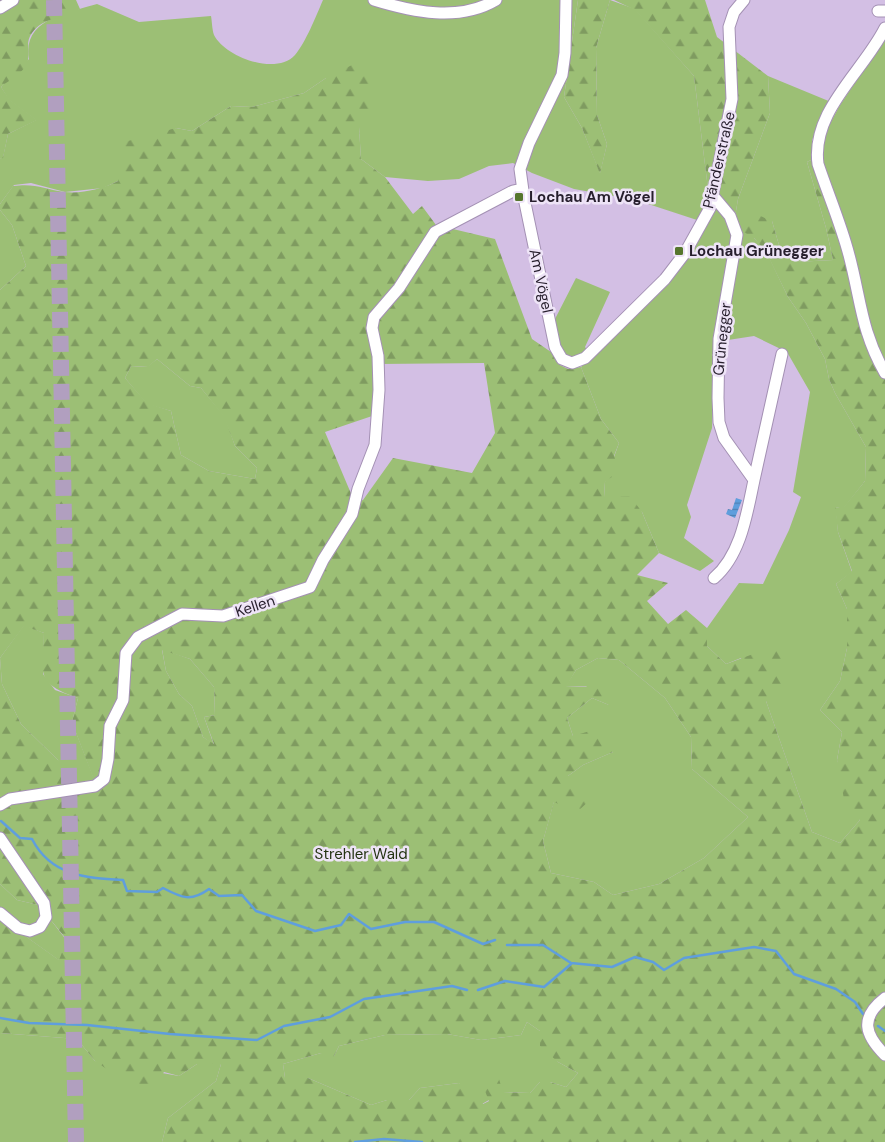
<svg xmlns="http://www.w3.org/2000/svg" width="885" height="1142" viewBox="0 0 885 1142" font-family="'DM Sans',sans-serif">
	<defs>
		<pattern id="forest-firs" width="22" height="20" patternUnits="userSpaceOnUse" patternTransform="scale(1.25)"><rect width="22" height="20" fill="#9cbf75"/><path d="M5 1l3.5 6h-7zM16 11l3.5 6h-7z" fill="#7f9b60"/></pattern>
		<pattern id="water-rules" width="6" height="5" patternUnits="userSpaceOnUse" patternTransform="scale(1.25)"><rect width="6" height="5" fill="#5f9edd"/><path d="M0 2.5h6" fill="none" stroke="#4e80b4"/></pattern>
	</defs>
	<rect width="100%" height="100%" fill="#d3bfe4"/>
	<!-- grass -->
	<path fill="#9cbf75" d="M 323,0 L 578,0 L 564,97 L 582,128 L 600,173 L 607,144 L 597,115 L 596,48 L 610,0 L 635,9 L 694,76 L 708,189 L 735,217 L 738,199 L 770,113 L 768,76 L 831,102 L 812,140 L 815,158 L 807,162 L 826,228 L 833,260 L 795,262 L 779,245 L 772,221 L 754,238 L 766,251 L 788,297 L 806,323 L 825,359 L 829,379 L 835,393 L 866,447 L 865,481 L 843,509 L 836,507 L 838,532 L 852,572 L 836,584 L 847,609 L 847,648 L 840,681 L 820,710 L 842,732 L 837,760 L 860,820 L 840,843 L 812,832 L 766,701 L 741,658 L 726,664 L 707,646 L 707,628 L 739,583 L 763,584 L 789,530 L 801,497 L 793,492 L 810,392 L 787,352 L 754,336 L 715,342 L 712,428 L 687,505 L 691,517 L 684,538 L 714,561 L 700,571 L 659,553 L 642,512 L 604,497 L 605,482 L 619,443 L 601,419 L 581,367 L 664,285 L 700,221 L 636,200 L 574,189 L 532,173 L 513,163 L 489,166 L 459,179 L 428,181 L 385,177 L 361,159 L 359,127 L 326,78 L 304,93 L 252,107 L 231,106 L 192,131 L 176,128 L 118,181 L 103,188 L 65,192 L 31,183 L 14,185 L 0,204 L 0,159 L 3,157 L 8,134 L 36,120 L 9,100 L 1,87 L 29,59 C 22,19 67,13 97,4 L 139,22 L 211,16 C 212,21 212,29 214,35 C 225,57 276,76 295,55 C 306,42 316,16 323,0 Z
		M 885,38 L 885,366 L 877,352 L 822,163 L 822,138 L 840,105 Z
		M 0,210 L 12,225 L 26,266 L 0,290 Z
		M 576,278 L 610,292 L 585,347 L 588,351 L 574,358 L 562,353 L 555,319 Z
		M 157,359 L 190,386 L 201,388 L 225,417 L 235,446 L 257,468 L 255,479 L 209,471 L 181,455 L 171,411 L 147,404 L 125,378 L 131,366 L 147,367 Z
		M 24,625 L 44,633 L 43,674 L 55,690 L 78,698 L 72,722 L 96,784 L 75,789 L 58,760 L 21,724 L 2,684 L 0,658 Z
		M 162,649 L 190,659 L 214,687 L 215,715 L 204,717 L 214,745 L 203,737 L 192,706 L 179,694 L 166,671 Z
		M 598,658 L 619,660 L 665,698 L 691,737 L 692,769 L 748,817 L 704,858 L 659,884 L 613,895 L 594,882 L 551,873 L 543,841 L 554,801 L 568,776 L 583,765 L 613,752 L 573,736 L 567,718 L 592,698 L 609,705 L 586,686 L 565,687 L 576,670 Z
		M 0,884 L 17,900 L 47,907 L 50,919 L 67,941 L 60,961 L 0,918 Z
		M 527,1022 L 540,1031 L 558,1062 L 578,1073 L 566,1087 L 550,1082 L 540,1082 L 530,1093 L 503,1092 L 482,1104 L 459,1083 L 420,1088 L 409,1100 L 387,1100 L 371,1105 L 308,1078 L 285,1078 L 283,1064 L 321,1053 L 334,1056 L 339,1046 L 385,1035 L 447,1034 L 481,1040 L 521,1035 Z
		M 0,1033 L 77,1039 L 95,1061 L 179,1076 L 197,1064 L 221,1064 L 216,1081 L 168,1118 L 162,1142 L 0,1142 Z"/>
	<!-- forest -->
	<path fill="url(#forest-firs)" fill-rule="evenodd" d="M 0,0 L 76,0 L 80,9 C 64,18 43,17 32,33 C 25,42 30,51 28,60 C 27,71 9,80 1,87 L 10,100 L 37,120 L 8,134 L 3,158 L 0,159 Z
		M 578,0 L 610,0 L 596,48 L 597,115 L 607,144 L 600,174 L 582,128 L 564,97 Z
		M 614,0 L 705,0 L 717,37 L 768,76 L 770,113 L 738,199 L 735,217 L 708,189 L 694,76 L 635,10 Z
		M 362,60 C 370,84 382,106 359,127 L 361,159 L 385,177 L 413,214 L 422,206 L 436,225 L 495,239 L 532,339 L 551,352 L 560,365 L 568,369 L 581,367 L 601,419 L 619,443 L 614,456 L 620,471 L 605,482 L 604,497 L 630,496 L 642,512 L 659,553 L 637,575 L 668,583 L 647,601 L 668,624 L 686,610 L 707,628 L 707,646 L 726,664 L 780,644 L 786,684 L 766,701 L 812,832 L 840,843 L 860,820 L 845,805 L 837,760 L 842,732 L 820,710 L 840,681 L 847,648 L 847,609 L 836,584 L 852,571 L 838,532 L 835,507 L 843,508 L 865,481 L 866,447 L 835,393 L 829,379 L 825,359 L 806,323 L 788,297 L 766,252 L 754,238 L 742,231 L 745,222 L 758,215 L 772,221 L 779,245 L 795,262 L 833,260 L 826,228 L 807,162 L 815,158 L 849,255 L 885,373 L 885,1142 L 162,1142 L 168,1118 L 216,1081 L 221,1064 L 197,1064 L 179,1076 L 164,1072 L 146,1096 L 95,1061 L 77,1039 L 0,1033 L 0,918 L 59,960 L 67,940 L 50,919 L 47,907 L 17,900 L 0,884 L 0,290 L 26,266 L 12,225 L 0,210 L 0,204 L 13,186 C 36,183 44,189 64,192 C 82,194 102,189 118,181 L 124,142 L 176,128 L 192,131 L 231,106 L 252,107 L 304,93 L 326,78 ZM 157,359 L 190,386 L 201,388 L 224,417 L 235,446 L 257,468 L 255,479 L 209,471 L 181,455 L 171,411 L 147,403 L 125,378 L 131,366 L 148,367 ZM 484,363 L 495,433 L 472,473 L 393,458 L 363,500 L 355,503 L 325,432 L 378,414 L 379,364 ZM 24,626 L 44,633 C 42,674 35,683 78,698 L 72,722 L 95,783 L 76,788 L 71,764 L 58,760 L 21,724 L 2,684 L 0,658 ZM 162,650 L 190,659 L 214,687 L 215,715 L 204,717 L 214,744 L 203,737 L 192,706 L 179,694 L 166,671 ZM 598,658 L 619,660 L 665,698 L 691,737 L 692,769 L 748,817 L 704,858 L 659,884 L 613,895 L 594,882 L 551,873 L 543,841 L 554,802 L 577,812 L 590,800 L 568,776 L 583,765 L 613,752 L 600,728 L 573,736 L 567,718 L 592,698 L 609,705 L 605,686 L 566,687 L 576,670 ZM 527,1022 L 540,1031 L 540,1046 L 558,1062 L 578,1073 L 566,1087 L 550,1082 L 540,1082 L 530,1093 L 503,1092 L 498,1076 L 489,1074 L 483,1086 L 489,1101 L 483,1104 L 475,1090 L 459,1083 L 420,1088 L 409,1100 L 387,1100 L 371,1105 L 308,1078 L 285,1078 L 283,1064 L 321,1053 L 325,1059 L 334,1056 L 339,1046 L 385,1035 L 447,1034 L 481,1040 L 521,1035 Z"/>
	<!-- water -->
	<path fill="url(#water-rules)" d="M 736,498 L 742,500 L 735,518 L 726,514 L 728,509 L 732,510 Z"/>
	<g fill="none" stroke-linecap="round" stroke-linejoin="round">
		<!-- stream -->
		<path stroke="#5f9edd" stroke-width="2.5" d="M 1,821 L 20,838 L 32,839 C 51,876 86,878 123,880 L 127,891 L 157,892 L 163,888 C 182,898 191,902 209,889 L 219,896 L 242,895 L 256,911 L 315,931 L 341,925 L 349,914 L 371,929 L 405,922 L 434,922 L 483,944 L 495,940
			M 507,945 L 543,945 L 571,963 L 612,967 L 635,957 L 653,962 L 664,970 L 684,958 L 754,947 L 776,951 L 794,974 L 836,989 L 855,1002 L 863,1014
			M 478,990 L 505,981 L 544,987 L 571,964
			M 0,1018 L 29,1023 L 87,1025 L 170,1034 L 257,1040 L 284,1026 L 330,1017 L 364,999 L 452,986 L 467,990
			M 878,1026 L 885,1031
			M 355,1142 L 384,1139 L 422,1142"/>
		<!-- highway-tunnel -->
		<path stroke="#b19fbf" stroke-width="16" stroke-dasharray="16 8" stroke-linecap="butt" d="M 54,0 L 76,1142"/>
		<!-- minor casing -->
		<g stroke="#a491b4" stroke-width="13">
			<path id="minor" d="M 374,0 C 413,12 459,22 496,0
				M 566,0 L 565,53 L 562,75 L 529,143 L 520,169 L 524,198 L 555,347 L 562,359 L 572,363 L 585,358 L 665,279 L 685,253 L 710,208 L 732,99 L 729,27 L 734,12 L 744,0
				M 0,8 L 13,0
				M 878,11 L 885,11
				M 885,28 C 863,72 811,111 818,164 C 828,194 841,224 849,255 C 861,300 861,331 885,373
				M 714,197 L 730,216 L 737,235 L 719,339 L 718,398 L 719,422 L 724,438 L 754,480 C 747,513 741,555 714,578
				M 754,480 L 782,354
				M 0,805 L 10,799 L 95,786 L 104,779 L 108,759 L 110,726 L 123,700 L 126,653 L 138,637 L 182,614 L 223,616 L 310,587 L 323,560 L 352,514 L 358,489 L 375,445 L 379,390 L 378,356 L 372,328 L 374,317 L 399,288 L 435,232 L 513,191 L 522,189
				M 0,838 L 44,903 L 46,917 L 40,927 L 30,931 L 18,928 L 0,913
				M 885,998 C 859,1018 865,1035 885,1055"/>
		</g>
		<!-- minor -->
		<use href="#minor" stroke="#fff" stroke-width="11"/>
	</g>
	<!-- markers -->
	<g fill="#56762d" stroke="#eee4f7" stroke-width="2">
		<rect x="514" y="192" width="10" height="10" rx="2.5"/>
		<rect x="674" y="246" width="10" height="10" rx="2.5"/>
	</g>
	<g text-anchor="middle" stroke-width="5" stroke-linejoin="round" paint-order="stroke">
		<!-- street labels -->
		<g font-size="15" fill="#271f2d" stroke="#eee4f7">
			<text transform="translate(719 160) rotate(-77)" y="5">Pfänderstraße</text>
			<text transform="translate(541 281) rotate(78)" y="5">Am Vögel</text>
			<text transform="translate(722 339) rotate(-84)" y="5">Grünegger</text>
			<text transform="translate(255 606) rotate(-18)" y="5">Kellen</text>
		</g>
		<!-- poi labels -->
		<g font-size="15" font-weight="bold" fill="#271f2d" stroke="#eee4f7" text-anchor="start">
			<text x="529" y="202">Lochau Am Vögel</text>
			<text x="689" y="256">Lochau Grünegger</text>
		</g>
		<!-- park labels -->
		<g font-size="15" fill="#243312" stroke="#eee4f7">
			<text x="361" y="859">Strehler Wald</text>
		</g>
	</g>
</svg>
